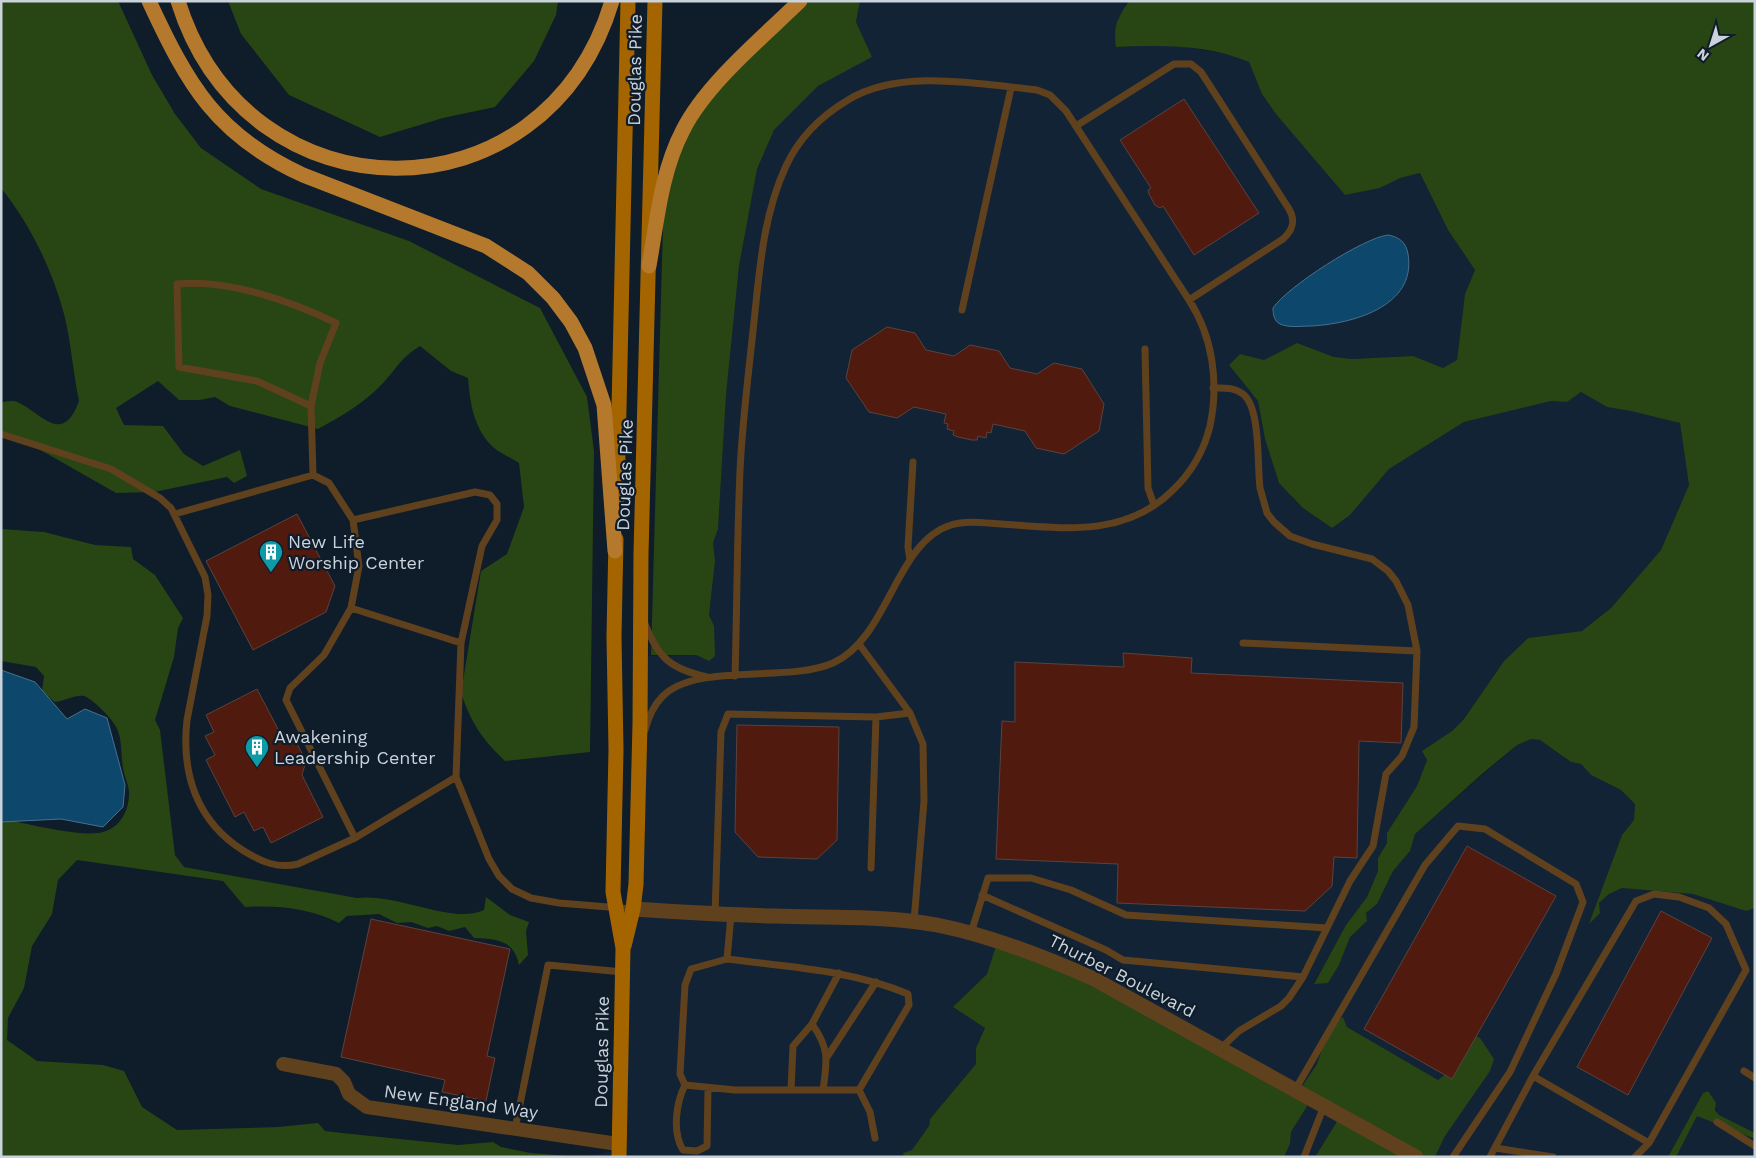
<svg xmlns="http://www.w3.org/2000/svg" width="1756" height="1158" viewBox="0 0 1756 1158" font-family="'Work Sans',sans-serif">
	<rect width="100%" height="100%" fill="#0f1c29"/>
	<!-- built -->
	<path fill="#122336" d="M 860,1 L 1129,1 L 1119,17 L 1116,47 L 1173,45 L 1233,55 L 1249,62 L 1262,94 L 1345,195 L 1380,188 L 1400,178 L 1420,173 L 1448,230 L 1475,270 L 1465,294 L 1457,360 L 1443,368 L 1413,356 L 1352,359 L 1334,357 L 1297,343 L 1264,360 L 1240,354 L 1229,365 L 1258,401 L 1265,439 L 1279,483 L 1350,515 L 1389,469 L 1464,422 L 1551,401 L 1567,402 L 1581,392 L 1607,407 L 1631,410 L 1680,423 L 1689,485 L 1661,550 L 1611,608 L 1582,631 L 1527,638 L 1504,661 L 1464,719 L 1452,731 L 1422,751 L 1427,760 L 1417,786 L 1387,833 L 1387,843 L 1378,858 L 1378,871 L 1367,897 L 1346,925 L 1314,983 L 1328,983 L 1339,965 L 1350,937 L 1366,921 L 1366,913 L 1377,904 L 1393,871 L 1410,851 L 1415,834 L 1517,745 L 1531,739 L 1540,740 L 1571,762 L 1581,764 L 1591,775 L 1621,790 L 1635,804 L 1634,820 L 1622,835 L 1590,923 L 1599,904 L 1609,894 L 1622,888 L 1693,894 L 1746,911 L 1755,908 L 1755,1133 L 1719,1115 L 1708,1091 L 1703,1093 L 1668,1157 L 1435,1157 L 1445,1136 L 1447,1073 L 1438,1080 L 1347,1027 L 1343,1017 L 1330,1025 L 1317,1064 L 1299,1091 L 987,974 L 953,1007 L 985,1028 L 976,1048 L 976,1064 L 930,1119 L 929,1126 L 912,1151 L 904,1153 L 904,1157 L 581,1157 L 614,1151 L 624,920 L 639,796 L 647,656 L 696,655 L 709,661 L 714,626 L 709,615 L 715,561 L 713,543 L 718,529 L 726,395 L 739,266 L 757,169 L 774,130 L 818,86 L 872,57 L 856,22 Z
		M 1309,1103 L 1339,1117 L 1315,1157 L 1284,1157 L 1290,1145 L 1291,1132 Z
		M 1697,1115 L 1754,1139 L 1755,1157 L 1676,1157 Z"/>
	<!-- green -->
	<path fill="#284514" d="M 1,1 L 118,1 L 152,75 L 175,114 L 201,148 L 261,189 L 409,241 L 540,308 L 587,397 L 594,451 L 590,752 L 505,761 C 481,738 472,724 461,693 L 481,571 L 507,554 L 524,507 L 519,463 C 510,457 497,452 490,444 C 473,425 470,402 468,378 L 451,371 L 420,346 C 401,358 399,365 385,381 C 366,402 342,416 318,429 L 230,406 L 215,397 L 200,400 L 179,400 L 158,381 L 116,408 L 124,425 L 163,426 L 184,454 L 203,466 L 240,450 L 247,476 L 234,483 L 227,477 L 154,492 L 116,493 L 30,444 L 1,437 L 1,402 C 6,402 13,400 17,402 C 41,412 62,447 79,401 C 73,372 71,342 64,314 C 52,269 30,224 1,188 Z
		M 228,1 L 558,1 L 556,15 L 534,61 L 495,107 L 443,118 L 380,137 L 289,95 L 241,34 Z
		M 804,1 L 860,1 L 856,22 L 872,57 L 818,86 L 774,130 L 757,169 L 739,266 L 726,395 L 718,529 L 713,543 L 715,561 L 709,615 L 714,626 L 715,656 L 709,661 L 696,655 L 651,655 L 664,190 L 701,106 Z
		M 1129,1 L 1755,1 L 1755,908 L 1746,911 L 1693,894 L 1622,888 L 1609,894 L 1599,903 L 1600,913 L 1589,924 L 1622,835 L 1634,820 L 1635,804 L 1621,790 L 1591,775 L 1581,764 L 1571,762 L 1540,740 L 1531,739 L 1517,745 L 1482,774 L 1415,834 L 1410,851 L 1393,871 L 1377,904 L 1366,913 L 1367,921 L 1350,937 L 1339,965 L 1328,983 L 1314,984 L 1346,925 L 1367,897 L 1378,871 L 1378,858 L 1387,843 L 1387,833 L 1417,786 L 1427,760 L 1422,751 L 1452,731 L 1464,719 L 1504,661 L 1528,638 L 1582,631 L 1611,608 L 1661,550 L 1689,485 L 1680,423 L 1631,411 L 1607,407 L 1581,392 L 1567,402 L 1551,401 L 1464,422 L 1389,469 L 1350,515 L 1332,528 L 1303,508 L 1279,483 L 1265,439 L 1258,401 L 1229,365 L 1240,354 L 1264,360 L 1297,343 L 1334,357 L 1352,359 L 1413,356 L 1443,368 L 1457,360 L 1465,294 L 1475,270 L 1448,230 L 1420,173 L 1400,178 L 1380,188 L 1345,195 L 1276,114 L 1262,94 L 1249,62 C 1207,44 1161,45 1116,47 C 1113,26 1117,19 1129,1 Z
		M 1,529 L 44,532 L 95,545 L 131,547 L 133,559 L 155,575 L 183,618 L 178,628 L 174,657 L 155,720 L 160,730 L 175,855 L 184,867 L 357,898 C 398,893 453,925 484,910 L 486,897 L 510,915 L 529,922 L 526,931 L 528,955 L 519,965 C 514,940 497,939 474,938 L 465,927 L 449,931 L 437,926 L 428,928 L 411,922 L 397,923 L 379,914 L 347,916 L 339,923 C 310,908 278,905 245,907 L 223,881 L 77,860 L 58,880 L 52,914 L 32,946 L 24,988 L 8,1018 L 7,1040 L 37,1061 L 103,1065 L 124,1071 L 142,1107 L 177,1130 L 278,1127 L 318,1123 L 325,1131 L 342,1133 L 458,1145 L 493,1142 L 501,1147 L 531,1153 L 581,1157 L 1,1157 L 1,819 C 27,823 80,838 103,832 C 121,828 130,808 129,791 C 128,783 124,776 123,768 C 121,756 122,742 118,731 C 115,721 93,699 84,696 C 78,694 63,701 55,702 L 42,691 L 44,676 L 36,667 L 1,661 Z
		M 997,943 L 1018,949 L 1299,1091 L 1317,1064 L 1330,1025 L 1343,1017 L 1347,1027 L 1438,1080 L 1447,1073 L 1470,1033 L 1480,1038 L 1494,1059 L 1490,1071 L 1445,1136 L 1435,1157 L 1315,1157 L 1339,1118 L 1309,1103 L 1291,1132 L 1290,1144 L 1284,1157 L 904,1157 L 903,1153 L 912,1150 L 929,1126 L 930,1119 L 976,1064 L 976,1048 L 985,1028 L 953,1007 L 987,974 Z
		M 1708,1091 L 1716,1103 L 1715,1110 L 1719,1115 L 1755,1133 L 1755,1139 L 1697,1116 L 1676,1157 L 1668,1157 L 1703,1093 Z"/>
	<!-- water -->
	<path fill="#0e476c" stroke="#46718e" d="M 1388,235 C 1399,237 1406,242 1408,254 C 1417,307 1351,324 1311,326 C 1301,326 1289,328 1280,324 C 1274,321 1273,314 1273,308 C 1287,287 1363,238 1388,235 Z
		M 1,670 L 35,682 L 67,719 L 85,709 L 107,718 L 125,785 L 123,807 L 103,827 L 61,819 L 1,822 Z"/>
	<!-- building -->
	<path fill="#511a0f" stroke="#59433e" d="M 1184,99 L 1259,213 L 1194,255 L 1163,206 L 1160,208 L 1155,205 L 1149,194 L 1148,190 L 1151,188 L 1120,140 Z
		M 887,327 L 915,333 L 926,350 L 954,356 L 970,345 L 999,351 L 1010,368 L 1037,374 L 1054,363 L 1082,369 L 1104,404 L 1099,431 L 1064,454 L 1036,448 L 1025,431 L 993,424 L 991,433 L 987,432 L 986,438 L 978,436 L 977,440 L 972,440 L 958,437 L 953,435 L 954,431 L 947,429 L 948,424 L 944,423 L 946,414 L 914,407 L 897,418 L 869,412 L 846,378 L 852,350 Z
		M 297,514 L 335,586 L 326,612 L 253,650 L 206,561 Z
		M 1123,653 L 1192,658 L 1191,673 L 1403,683 L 1401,743 L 1359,741 L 1357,858 L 1334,857 L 1332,886 L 1305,911 L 1117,903 L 1118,864 L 996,859 L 1002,721 L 1015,722 L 1015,662 L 1124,667 Z
		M 257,689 L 279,731 L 293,736 L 306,761 L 302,775 L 323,817 L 271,843 L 263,827 L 254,831 L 244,812 L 235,817 L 206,760 L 215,755 L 205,736 L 214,732 L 206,715 Z
		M 737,725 L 839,727 L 837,840 L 817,859 L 758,857 L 735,832 Z
		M 1467,846 L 1556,896 L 1452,1079 L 1364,1029 Z
		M 1661,911 L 1712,938 L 1628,1095 L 1577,1067 Z
		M 371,919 L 510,949 L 487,1056 L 495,1058 L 486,1101 L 442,1092 L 445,1080 L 341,1057 Z"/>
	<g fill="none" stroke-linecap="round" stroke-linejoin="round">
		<!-- service -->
		<path stroke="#60411e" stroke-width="7" d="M 1076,126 L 1174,64 L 1191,64 L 1201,72 L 1289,209 C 1296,221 1293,230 1283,239 L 1189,300
			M 962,310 L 1011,88
			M 1145,349 L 1148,488 L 1154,505
			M 1213,388 C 1224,388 1234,387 1243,394 C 1261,408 1257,465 1260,488 L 1267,513 L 1274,522 L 1290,536 L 1312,544 L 1372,559 L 1388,571 L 1396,581 L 1408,605 L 1417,651 L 1414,727 L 1402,756 L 1386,774 L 1373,846 L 1350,881 L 1303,977 L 1289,998 L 1281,1006 L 1239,1031 L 1221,1048
			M 311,406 L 320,363 L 336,323 C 291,301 228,279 177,284 L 179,367 L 257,381 L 311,406 L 313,475
			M 1,434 L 111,469 L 160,498 L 171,508 L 205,577 L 208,595 L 207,616 L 187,720 C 181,774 197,822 244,851 C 262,862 278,869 298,864 L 355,838 L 456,777
			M 175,514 L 313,475 L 329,483 L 353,520 L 475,492 L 490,495 L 497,504 L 497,520 L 482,546 L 461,643 L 456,777 L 489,859 L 499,876 L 512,889 L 531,898 L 559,903 L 633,909
			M 353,520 L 359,566 L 351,608 L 324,655 L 290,688 L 286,700 L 355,838
			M 910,560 L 908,547 L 913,462
			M 351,608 L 461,643
			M 645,624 C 658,658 671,669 707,677
			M 1243,643 L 1417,651
			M 859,644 L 910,713 L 923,744 L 924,801 L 914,921
			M 645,730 C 648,719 653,706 662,697 C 695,662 788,683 833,663 C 889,638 895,542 951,525 C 966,520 985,523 1001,524 C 1062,528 1124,538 1172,491 C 1191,473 1204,451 1210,426 C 1219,383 1213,337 1189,300 L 1066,111 L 1050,95 L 1037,90 C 979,84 899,68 848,100 C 821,116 799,138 786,166 C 762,217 759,277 753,331 C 748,378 742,425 740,471 C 737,540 737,608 735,676
			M 871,868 L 876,717
			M 982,895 L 1106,950 L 1123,960 L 1303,977
			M 715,914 L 721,732 L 728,714 L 876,717 L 910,713
			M 971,933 L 988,878 L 1031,878 L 1071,890 L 1126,915 L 1327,928
			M 727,959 C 788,967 851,970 908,994 L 909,1005 L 859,1090 L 735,1090 L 685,1085 L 680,1074 L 685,985 L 691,969 L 727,959 L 731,915
			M 827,1057 L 876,982
			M 1744,1071 L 1755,1078
			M 1533,1076 L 1636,901 L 1654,894 L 1679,897 L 1709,908 L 1726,924 L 1746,970 L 1649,1143
			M 685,1085 C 676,1103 672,1132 683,1150 L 697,1151 L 707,1146 L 708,1088
			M 791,1090 L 793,1046 L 812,1024
			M 823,1090 C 827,1061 830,1049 812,1024 L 839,973
			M 859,1090 L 870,1112 L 875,1138
			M 1295,1090 L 1425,865 L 1458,826 L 1485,829 L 1576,884 L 1583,902 L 1556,974 L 1510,1072 L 1453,1157
			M 1717,1122 L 1755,1146
			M 515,1129 L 548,965 L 623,972
			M 1495,1148 L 1553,1157
			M 1304,1157 L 1324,1106
			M 1490,1157 L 1533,1076 L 1649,1143 L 1635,1157"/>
		<!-- minor -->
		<path stroke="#60411e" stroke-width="14" d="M 283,1064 L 336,1074 L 344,1082 L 349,1094 L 367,1107 L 618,1144"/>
		<!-- tertiary -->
		<path stroke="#60411e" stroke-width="15" d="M 633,909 C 680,912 727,915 774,916 C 828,918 883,915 937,925 C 992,936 1043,956 1094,979 L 1416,1157"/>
		<!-- primary -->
		<path stroke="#a46500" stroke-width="15" d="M 617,499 L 628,1
			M 616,539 L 614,636 L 616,750 L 613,892 L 623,948 L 619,1157
			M 624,946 L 633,909 L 636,884 L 640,724 L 641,554 L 655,1"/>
		<!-- motorway -->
		<path stroke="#b5792e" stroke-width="15" d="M 149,1 C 188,85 216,135 303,175 L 486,246 L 528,273 L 553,298 L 571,322 L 585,348 L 604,405 L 615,551
			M 178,1 C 247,223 545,225 612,1
			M 649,266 C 657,221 661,172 683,130 C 706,84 762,38 800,1"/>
	</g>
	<!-- icons -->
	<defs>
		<g id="building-pin" transform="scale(1.25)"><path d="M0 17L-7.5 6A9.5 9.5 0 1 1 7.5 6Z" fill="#0f9aa8" stroke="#0f1c29"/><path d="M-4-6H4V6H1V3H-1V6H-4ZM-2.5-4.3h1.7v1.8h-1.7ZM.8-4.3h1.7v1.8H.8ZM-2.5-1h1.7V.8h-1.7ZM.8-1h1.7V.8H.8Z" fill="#fff"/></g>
	</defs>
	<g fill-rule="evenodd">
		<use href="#building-pin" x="271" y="552"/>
		<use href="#building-pin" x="257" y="747"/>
	</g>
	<g text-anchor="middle" stroke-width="4.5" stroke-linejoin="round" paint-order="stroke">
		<!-- street labels -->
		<g font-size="18" fill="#cad3dc" stroke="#0f1c29">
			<text transform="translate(635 70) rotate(-89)" y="6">Douglas Pike</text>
			<text transform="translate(625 475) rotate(-88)" y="6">Douglas Pike</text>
			<text transform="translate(1122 976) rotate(27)" y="6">Thurber Boulevard</text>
			<text transform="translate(602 1052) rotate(-89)" y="6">Douglas Pike</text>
			<text transform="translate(461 1102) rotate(8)" y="6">New England Way</text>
		</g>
		<!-- poi labels -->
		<g font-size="18" fill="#cad3dc" stroke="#0f1c29" text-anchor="start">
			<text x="288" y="548">New Life<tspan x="288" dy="21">Worship Center</tspan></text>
			<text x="274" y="743">Awakening<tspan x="274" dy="21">Leadership Center</tspan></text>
		</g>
	</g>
	<!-- border -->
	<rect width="1756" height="1158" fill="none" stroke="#cad3dc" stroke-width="5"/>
	<!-- north arrow -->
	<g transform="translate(1711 45) rotate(219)" stroke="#0f1c29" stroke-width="4" paint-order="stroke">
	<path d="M0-4L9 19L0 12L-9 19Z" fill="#cad3dc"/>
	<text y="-8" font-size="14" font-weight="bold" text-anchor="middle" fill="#cad3dc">N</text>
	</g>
</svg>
